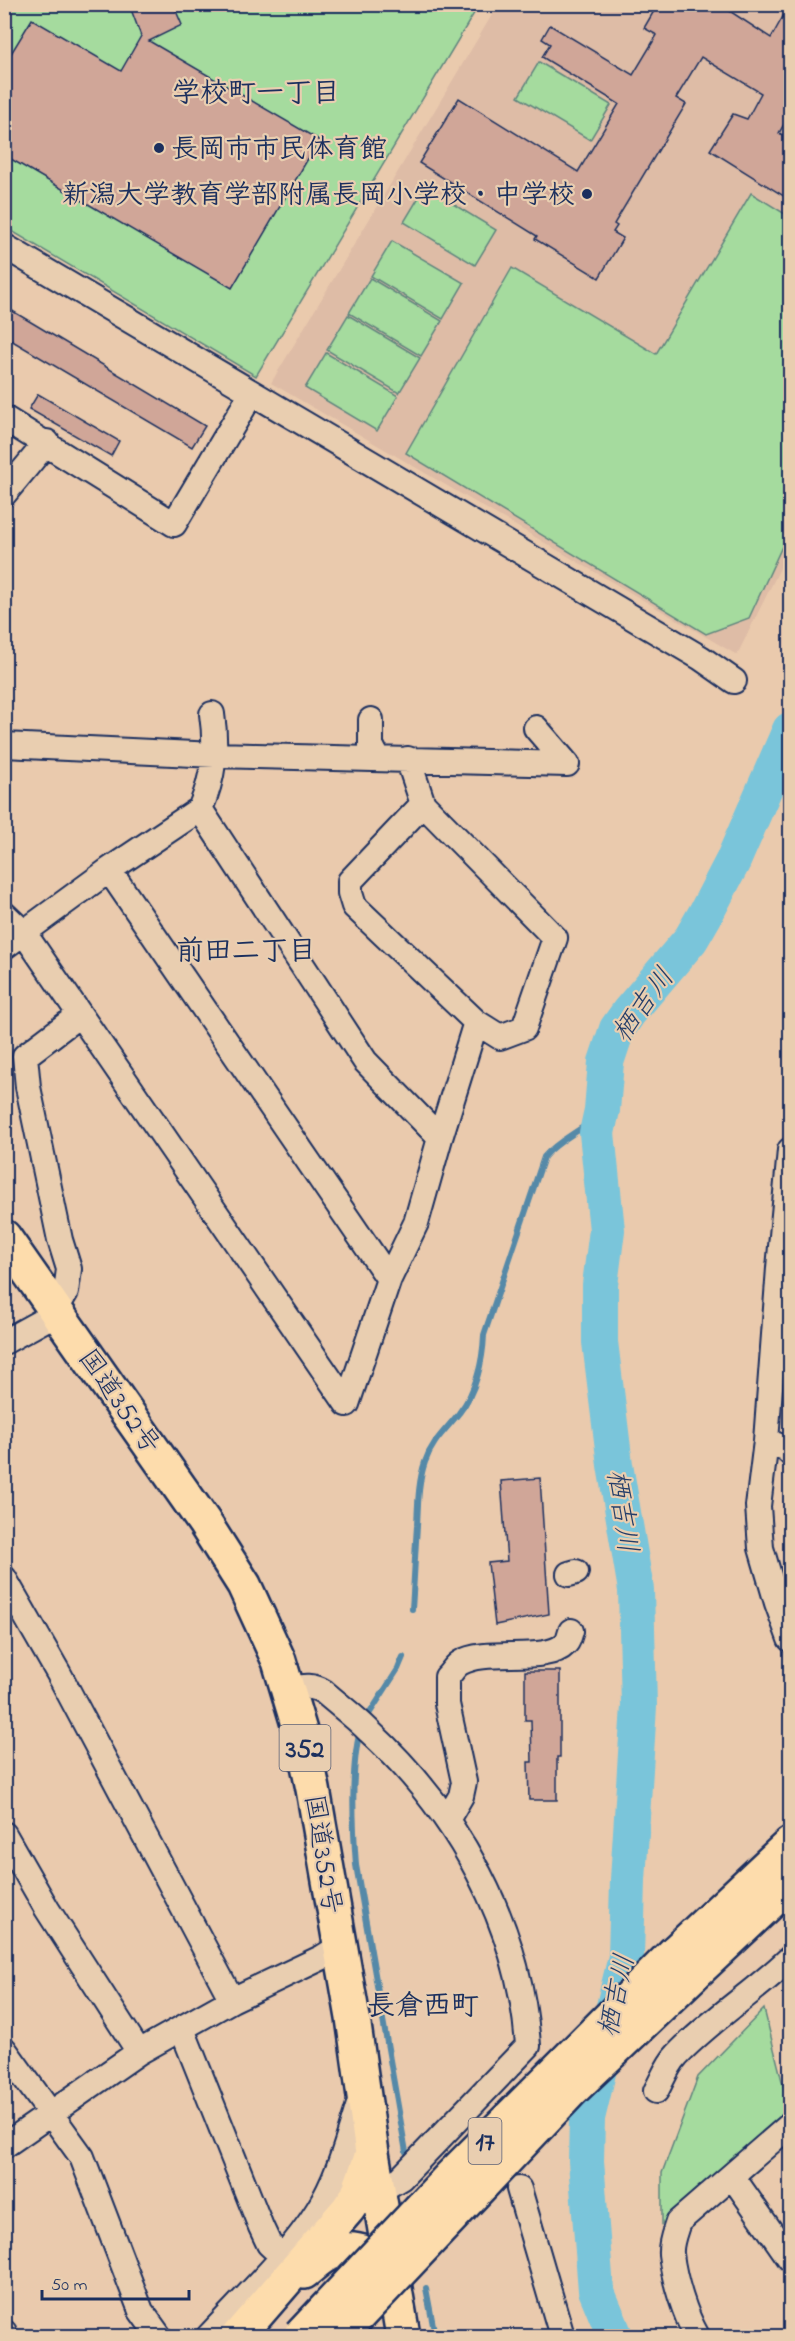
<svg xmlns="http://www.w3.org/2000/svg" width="795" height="2341" viewBox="0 0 795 2341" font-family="'Indie Flower','Klee One',sans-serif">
	<rect width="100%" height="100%" fill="#eacaad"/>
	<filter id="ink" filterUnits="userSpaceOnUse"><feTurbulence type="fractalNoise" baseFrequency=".0167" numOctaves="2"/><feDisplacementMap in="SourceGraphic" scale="12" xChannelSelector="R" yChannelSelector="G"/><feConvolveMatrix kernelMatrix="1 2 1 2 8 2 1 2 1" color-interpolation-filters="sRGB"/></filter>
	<g filter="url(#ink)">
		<!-- built -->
		<path fill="#debca6" d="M 498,5 L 790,5 L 790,548 L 737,655 L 271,383 Z"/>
		<!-- green -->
		<path fill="#a5db9e" stroke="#60857e" stroke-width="1.5" d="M 5,5 L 479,5 L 256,376 L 5,227 Z
			M 539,62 L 611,105 L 590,140 L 518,97 Z
			M 425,187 L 496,230 L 475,265 L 404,222 Z
			M 751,193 L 790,217 L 790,529 L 749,618 L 706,634 L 406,453 L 512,268 L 656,354 Z
			M 392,241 L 464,283 L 443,319 L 371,276 Z
			M 370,278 L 442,321 L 421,356 L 349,313 Z
			M 348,315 L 420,358 L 399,393 L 327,350 Z
			M 326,353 L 398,396 L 377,431 L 305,388 Z
			M 764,2009 L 790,2113 L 662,2224 L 662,2173 L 698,2077 Z"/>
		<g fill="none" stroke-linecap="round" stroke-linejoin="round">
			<!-- stream -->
			<path stroke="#5489a8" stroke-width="6" d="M 412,1609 C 414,1581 415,1554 417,1526 C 418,1505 418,1482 425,1462 C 432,1441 446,1430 459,1413 C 476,1392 483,1361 484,1335 L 544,1157 C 561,1137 586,1130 602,1110
				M 366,1719 L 398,1669 L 403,1657
				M 360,1731 C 350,1769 353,1825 356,1865 L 406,2152
				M 426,2288 L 435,2336"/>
			<!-- river -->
			<path stroke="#7ac5da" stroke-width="36" d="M 615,2336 L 596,2290 L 586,2161 L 587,2118 L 626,1957 L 628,1880 L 639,1706 L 636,1590 L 615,1465 L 600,1342 L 600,1285 L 607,1230 L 597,1133 L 602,1110 L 606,1062 L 617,1029 L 629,1012 L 691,939 L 706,913 L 733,861 L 790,730"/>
		</g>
		<!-- building -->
		<path fill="#d0a698" stroke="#1b2f5e" stroke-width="1.5" d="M 129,4 L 173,4 L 182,25 L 149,41 L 319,140 L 232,288 L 4,155 L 4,65 L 32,19 L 121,71 L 141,36 Z
			M 658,4 L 719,4 L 771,38 L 790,4 L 790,114 L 779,133 L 790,139 L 790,200 L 710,150 L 733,114 L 747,119 L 761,93 L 701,57 L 676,98 L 686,104 L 614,224 L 617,226 L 613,232 L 623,238 L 599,278 L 535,239 L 537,236 L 419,163 L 459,98 L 578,172 L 619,104 L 542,57 L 550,44 L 542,39 L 550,25 L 633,75 L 657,35 L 644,28 Z
			M 4,306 L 205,426 L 192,447 L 4,336 Z
			M 38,394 L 119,441 L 111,456 L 29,409 Z
			M 540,1478 L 549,1614 L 495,1625 L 488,1563 L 507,1561 L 501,1481 Z
			M 525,1671 L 560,1671 L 560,1757 L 557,1757 L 557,1800 L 529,1800 L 528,1762 L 532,1762 L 531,1720 L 525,1720 Z"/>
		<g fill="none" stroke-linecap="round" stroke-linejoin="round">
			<!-- minor casing -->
			<g stroke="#1b2f5e" stroke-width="28">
				<path id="minor" d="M 4,246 L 701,658 L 734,681
					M 4,418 L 174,524 L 252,393
					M 4,494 L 47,442
					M 371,720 L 371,745 L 378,759
					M 536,728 L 567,764
					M 4,745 L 215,755 L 567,764
					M 408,759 L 423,804 L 350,881 L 350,893 L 354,906 L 476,1022 L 440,1138
					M 423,804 L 555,938 L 524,1028 L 500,1037 L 476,1022
					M 109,870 L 389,1279
					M 4,914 L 24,933 L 347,1404 L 389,1279 L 416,1223 L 440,1138 L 365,1061 L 200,809
					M 4,947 L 109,870 L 200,809 C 214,777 217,748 212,714
					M 790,1150 L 779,1268 L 766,1441 L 758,1506 L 761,1548 L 777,1603 L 790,1639
					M 4,1342 L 44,1320 L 56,1309 L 66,1292 L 69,1269 L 60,1240 L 28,1087 L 25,1056 L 79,1015
					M 766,1441 L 785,1448 L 790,1453
					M 569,1574 L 576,1572
					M 4,1578 L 59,1674 L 232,2000
					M 288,1689 C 302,1687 312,1684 324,1692 C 339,1705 355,1717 369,1731 C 458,1813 520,1924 528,2046 L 401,2178 L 379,2191
					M 447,1820 L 461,1796 L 464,1782 L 447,1704 L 447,1677 C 451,1673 455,1666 460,1663 C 486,1647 546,1664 565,1644 C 569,1641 569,1636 571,1631
					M 4,1834 L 47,1909 L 139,2052
					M 182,2029 L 261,2227 L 269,2244 L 282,2256
					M 4,2049 L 82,2157 L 141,2311 L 159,2336
					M 656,2091 C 662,2080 668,2064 677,2055 C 711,2019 755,1992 790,1958
					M 4,2146 L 139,2052 L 232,2000 L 323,1957 L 339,1947
					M 732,2176 L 790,2259
					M 519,2189 L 562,2336
					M 4,2332 L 5,2336
					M 209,2336 C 244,2298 291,2254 318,2210 C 339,2177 349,2135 361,2098
					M 697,2336 C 685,2315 674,2280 671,2254 C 670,2243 675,2232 678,2222 L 790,2125"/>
			</g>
			<!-- highway casing -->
			<g stroke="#1b2f5e" stroke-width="38">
				<path id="highway" d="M 4,1237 L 204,1522 L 244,1585 L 279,1661 L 303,1741 L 313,1789 L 353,2018 L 372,2153 L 403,2336
					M 675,1952 L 790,1844
					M 693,1975 L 790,1884
					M 304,2272 C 312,2266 321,2256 331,2253 C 356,2244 378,2254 390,2277
					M 238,2336 L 348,2209 L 357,2196 L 372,2154"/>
			</g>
			<!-- minor -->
			<use href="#minor" stroke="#e9ceb0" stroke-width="24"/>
			<!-- highway -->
			<use href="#highway" stroke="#fddcac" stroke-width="33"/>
			<!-- highway-bridge casing -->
			<g stroke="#1b2f5e" stroke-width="38" stroke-linecap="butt">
				<path id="highway-bridge" d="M 300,2336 L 449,2178 L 675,1952
					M 339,2336 L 572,2090 L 693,1975"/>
			</g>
			<!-- highway-bridge -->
			<use href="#highway-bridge" stroke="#fddcac" stroke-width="33"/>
		</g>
	</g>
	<!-- markers -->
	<g fill="#1b2f5e" stroke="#e9ceb0" stroke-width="2">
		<circle cx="159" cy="148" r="6"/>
		<circle cx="587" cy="194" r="6"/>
	</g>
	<g text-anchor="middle" stroke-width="4.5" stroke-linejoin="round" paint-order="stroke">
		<!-- shield labels -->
		<g fill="#e9ceb0" stroke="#595f77" stroke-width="1.5">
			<rect x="279.5" y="1725" width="51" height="46" rx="4.5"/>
			<rect x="468.5" y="2118" width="33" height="46" rx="4.5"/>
		</g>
		<g font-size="26" font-weight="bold" fill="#1b2f5e">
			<text x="305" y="1757">352</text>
			<text x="485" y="2150">17</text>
		</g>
		<!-- poi labels -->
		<g font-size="27" font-weight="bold" fill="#1b2f5e" stroke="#e9ceb0" text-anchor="start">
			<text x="171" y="157">長岡市市民体育館</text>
			<text x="575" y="203" text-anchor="end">新潟大学教育学部附属長岡小学校・中学校</text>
		</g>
		<!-- street labels -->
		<g font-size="27" fill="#1b2f5e" stroke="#e9ceb0">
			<text transform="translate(120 1401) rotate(55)" y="9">国道352号</text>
			<text transform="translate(324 1854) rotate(81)" y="9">国道352号</text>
		</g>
		<!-- neighbourhood labels -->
		<g font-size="28" font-weight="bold" fill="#1b2f5e" stroke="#e9ceb0">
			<text x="256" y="101">学校町一丁目</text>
			<text x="246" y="959">前田二丁目</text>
			<text x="423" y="2014">長倉西町</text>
		</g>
		<!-- water labels -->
		<g font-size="28" font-style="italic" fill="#243e6a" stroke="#e9ceb0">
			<text transform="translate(642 1004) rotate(-54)" y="10">栖吉川</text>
			<text transform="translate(624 1511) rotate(82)" y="10">栖吉川</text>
			<text transform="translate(615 1995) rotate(-78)" y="10">栖吉川</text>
		</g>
	</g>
	<!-- margin -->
	<rect width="795" height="2341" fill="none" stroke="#e9ceb0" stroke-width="24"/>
	<rect x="12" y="12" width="771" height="2317" fill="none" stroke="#1b2f5e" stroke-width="2" filter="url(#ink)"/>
	<!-- scale -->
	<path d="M42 2290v9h147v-9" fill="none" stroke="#1b2f5e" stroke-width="3"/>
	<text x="51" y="2290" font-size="18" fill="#1b2f5e" stroke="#e9ceb0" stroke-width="4.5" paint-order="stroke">50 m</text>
</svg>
